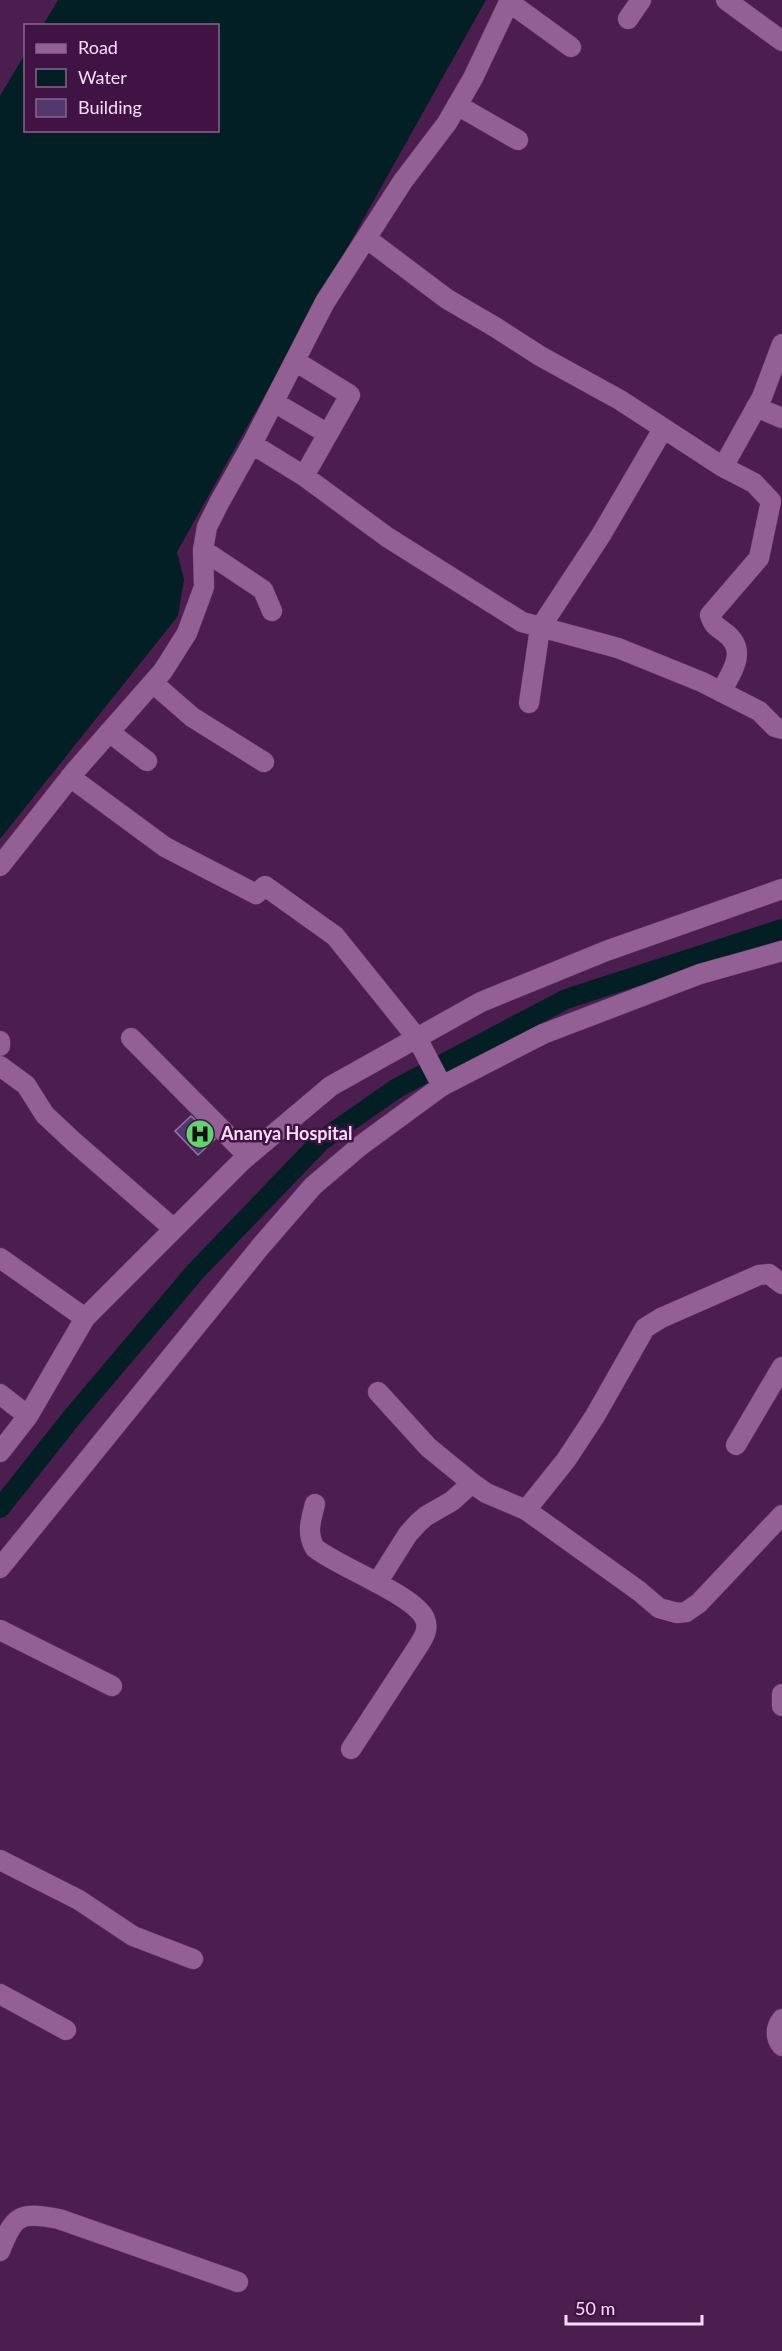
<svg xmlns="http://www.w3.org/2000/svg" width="782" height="2351" viewBox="0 0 782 2351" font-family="Lato,sans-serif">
	<rect width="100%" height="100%" fill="#4c1e4f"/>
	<!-- water -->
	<path fill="#022023" d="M 58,0 L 486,0 L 177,552 L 184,579 L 178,616 L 0,839 L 0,96 L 25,54 L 26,130 L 218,130 L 218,26 L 43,25 Z"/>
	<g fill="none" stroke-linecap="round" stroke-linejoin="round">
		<!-- canal -->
		<path stroke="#022023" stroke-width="20" d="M 0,1508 L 73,1416 L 195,1272 L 321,1141 L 397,1088 L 566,999 L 782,929"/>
	</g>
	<!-- building -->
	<path fill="#51386c" stroke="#9173b2" stroke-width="1.5" d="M 191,1116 L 215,1139 L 198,1155 L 175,1131 Z"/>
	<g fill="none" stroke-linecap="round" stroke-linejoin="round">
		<!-- minor casing -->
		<g stroke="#663b68" stroke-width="21">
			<path id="minor" d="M 726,0 L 782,41
				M 509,2 L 571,47
				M 628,19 L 641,0
				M 457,105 L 518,140
				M 366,238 L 447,299 L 495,327 L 540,356 L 620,400 L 723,467 L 754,483 L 771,501 L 759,558 L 710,615 C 713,625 716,626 724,632 C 749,650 732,671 721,692
				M 295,361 L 350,395 L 304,476
				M 274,402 L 328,434
				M 756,407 L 782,418
				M 252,444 L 304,476 L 387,537 L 522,622 L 618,648 L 702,682 L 759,711 L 775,727 L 782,729
				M 723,467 L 762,397 L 782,344
				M 203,550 L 263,590 L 272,611
				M 153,683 L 192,717 L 264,762
				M 529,703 L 540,628 L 601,535 L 663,429
				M 109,732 L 147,761
				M 70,777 L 165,847 L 256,894 L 265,886 L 335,936 L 417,1038 L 442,1086
				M 0,866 L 76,770 L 163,671 L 187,633 L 204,587 L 203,550 L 207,527 L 219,503 L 252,444 L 325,302 L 403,181 L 447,123 L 473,78 L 510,0
				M 131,1038 L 248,1156
				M 0,1041 L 0,1046
				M 0,1066 L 26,1085 L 45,1115 L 74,1142 L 174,1229
				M 0,1258 L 85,1318
				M 378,1392 L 428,1447 L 472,1483 L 486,1493 L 526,1510 L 639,1591 L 659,1608 L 677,1613 L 686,1612 L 699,1603 L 782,1515
				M 0,1394 L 28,1416
				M 736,1445 L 782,1367
				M 0,1452 L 28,1416 L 85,1318 L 243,1160 L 331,1086 L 481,1002 L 606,951 L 782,889
				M 315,1504 C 311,1520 306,1533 315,1548 C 338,1567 415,1595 425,1619 C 429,1629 424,1637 419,1645 L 351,1749
				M 526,1510 L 566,1460 L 595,1416 L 645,1328 L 661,1318 L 759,1275 L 769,1274 L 782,1284
				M 0,1568 L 261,1246 L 313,1186 L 360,1146 L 442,1086 L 543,1034 L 700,974 L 782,951
				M 377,1583 L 408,1534 L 418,1523 L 426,1516 L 452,1501 L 472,1483
				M 0,1630 L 112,1686
				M 782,1694 L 782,1706
				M 0,1860 L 79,1900 L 133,1936 L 193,1959
				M 0,1994 L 66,2030
				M 782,2019 C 775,2028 775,2038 782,2046
				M 0,2251 C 15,2214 19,2212 59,2219 L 238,2282"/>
		</g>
		<!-- minor -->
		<use href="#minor" stroke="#936095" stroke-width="20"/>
	</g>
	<!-- icons -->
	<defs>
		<g id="hospital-disc" transform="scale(1.5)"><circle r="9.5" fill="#5fd56b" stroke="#411344"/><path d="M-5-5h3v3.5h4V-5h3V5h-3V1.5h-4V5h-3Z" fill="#111"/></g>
	</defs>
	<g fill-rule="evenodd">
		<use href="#hospital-disc" x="200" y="1134"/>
	</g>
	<g text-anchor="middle" stroke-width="5" stroke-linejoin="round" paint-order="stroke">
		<!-- poi labels -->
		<g font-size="18" font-weight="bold" fill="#fbdefb" stroke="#411344" text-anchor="start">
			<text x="221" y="1140">Ananya Hospital</text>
		</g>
	</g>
	<!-- legend -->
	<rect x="24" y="24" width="195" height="108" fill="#411344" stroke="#8b648d" stroke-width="1.5"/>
	<rect x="36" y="44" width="30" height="9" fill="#936095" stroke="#8b648d" stroke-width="1.5"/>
	<text x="78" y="54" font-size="18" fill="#fbdefb">Road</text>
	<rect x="36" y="69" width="30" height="18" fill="#022023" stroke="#8b648d" stroke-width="1.5"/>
	<text x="78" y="84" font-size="18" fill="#fbdefb">Water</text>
	<rect x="36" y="99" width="30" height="18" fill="#51386c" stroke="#8b648d" stroke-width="1.5"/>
	<text x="78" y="114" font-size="18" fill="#fbdefb">Building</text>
	<!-- scale -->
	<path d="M566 2315v9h136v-9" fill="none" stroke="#fbdefb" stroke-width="3"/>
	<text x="575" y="2315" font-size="18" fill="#fbdefb" stroke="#411344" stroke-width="4.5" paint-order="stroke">50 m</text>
</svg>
